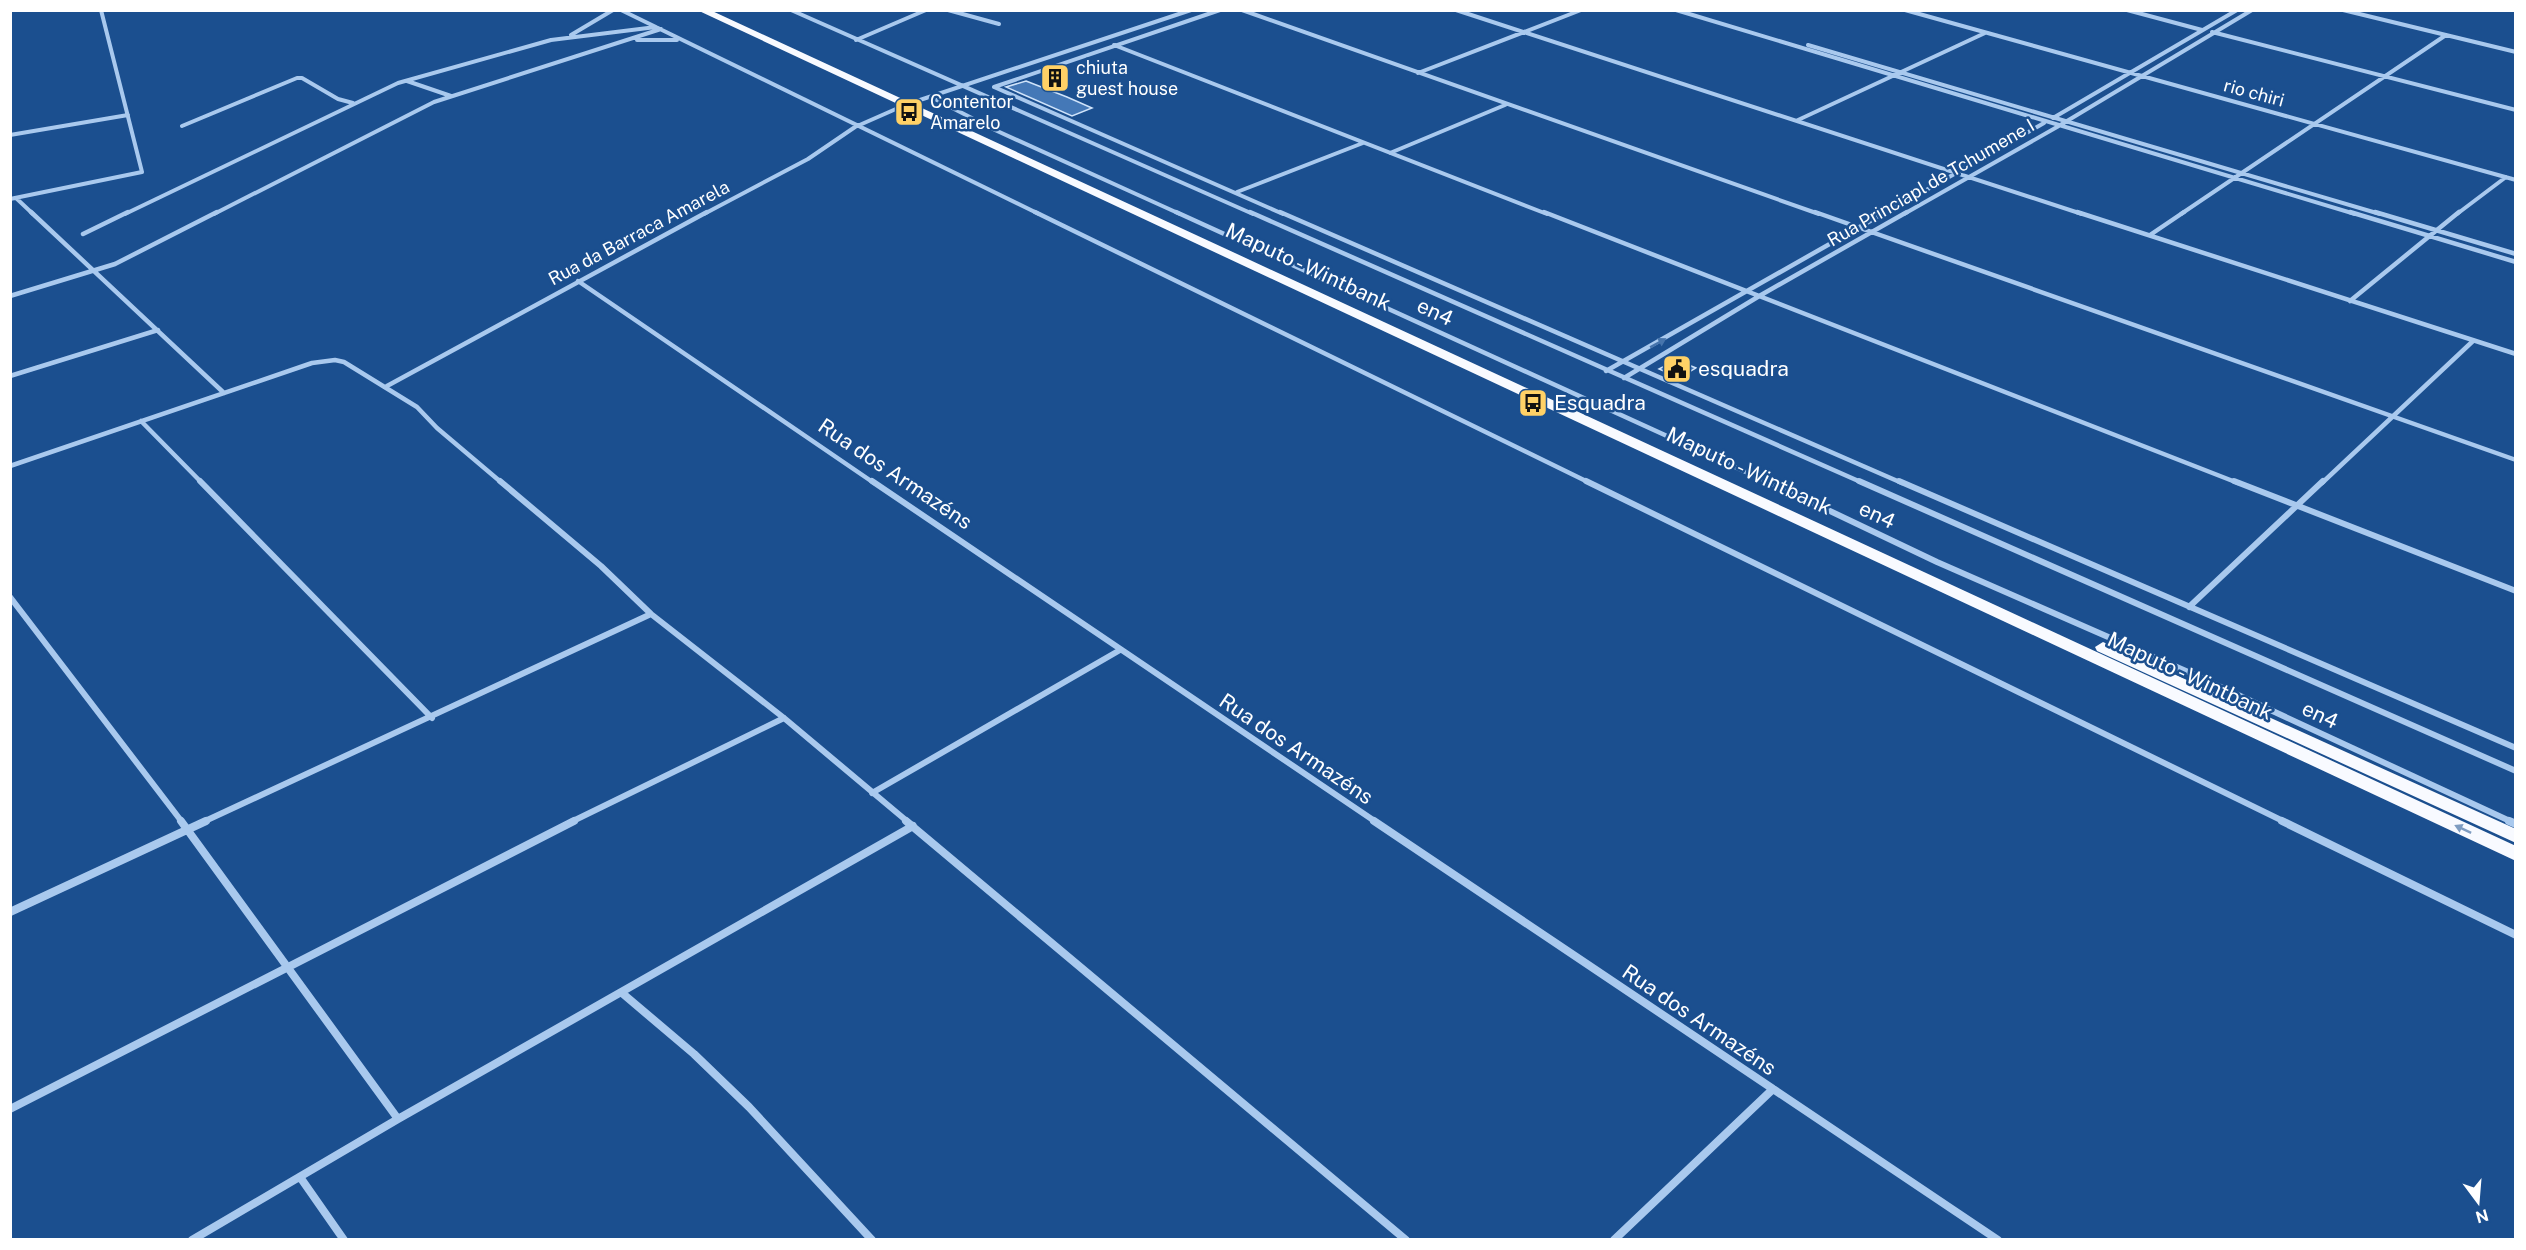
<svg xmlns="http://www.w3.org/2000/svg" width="2526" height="1250" viewBox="0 0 2526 1250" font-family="'Public Sans',sans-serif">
	<rect width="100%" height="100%" fill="#1b4f8f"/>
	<!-- building -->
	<path fill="#4478b7" stroke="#cfe3fa" stroke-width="1.5" d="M 1026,81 L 1067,97 L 1092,108 L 1072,116 L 1006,87 Z
		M 1676,360 L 1696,368 L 1679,378 L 1659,369 Z"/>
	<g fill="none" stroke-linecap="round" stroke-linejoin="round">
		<!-- minor-far3 -->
		<path stroke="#a9c9ee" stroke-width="4" d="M 621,10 L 1039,214
			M 791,10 L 1253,214
			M 948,10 L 999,24
			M 1242,10 L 1819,214
			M 1456,10 L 2082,214
			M 1676,10 L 2355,214
			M 1905,10 L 2516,180
			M 2127,10 L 2202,30
			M 2343,10 L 2516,52
			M 2212,32 L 2516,110
			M 571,35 L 613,10
			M 637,40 L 677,40
			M 856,40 L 926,10
			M 1114,45 L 1547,214
			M 1808,45 L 2380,214
			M 1418,73 L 1581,10
			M 407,81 L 451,96
			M 994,87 L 1283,214
			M 994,87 L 1220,10
			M 931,97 L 995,130 L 1180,214
			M 2053,118 L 2237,10
			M 1798,120 L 1985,33
			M 182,126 L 297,78 L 302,78 L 338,99 L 353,103
			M 10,135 L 128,115
			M 1390,153 L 1505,105
			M 1237,192 L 1363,143
			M 16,198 L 33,214
			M 10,199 L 142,172 L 101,10
			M 125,214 L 398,83 L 551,40 L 656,27
			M 214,214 L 434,102 L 661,29
			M 704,214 L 808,159 L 855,127 L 905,105 L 1191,10
			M 1884,214 L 2044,123
			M 1904,214 L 2057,127 L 2252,10
			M 2181,214 L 2446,35
			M 2457,214 L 2506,177"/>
		<!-- minor-far2 -->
		<path stroke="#a9c9ee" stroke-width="4.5" d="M 31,212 L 224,393
			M 1035,212 L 1590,483
			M 1176,212 L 1770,483
			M 1250,212 L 1863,483
			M 1280,212 L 1902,483
			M 1544,212 L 2238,483
			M 1815,212 L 2516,460
			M 2077,212 L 2516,354
			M 2350,212 L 2516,262
			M 2375,212 L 2516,254
			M 83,234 L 128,212
			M 2150,235 L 2184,212
			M 578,281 L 874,483
			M 10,296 L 115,264 L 217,212
			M 2350,301 L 2459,212
			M 1606,371 L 1886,212
			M 10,376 L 158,330
			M 1624,378 L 1761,295 L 1907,212
			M 387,386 L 707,212
			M 141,421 L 202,483
			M 10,466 L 312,363 L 335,360 L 344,362 L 417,407 L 437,428 L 502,483
			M 2322,483 L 2473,341"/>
		<!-- minor-far1 -->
		<path stroke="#a9c9ee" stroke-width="6" d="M 200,481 L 432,718
			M 500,481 L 601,566 L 651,614 L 784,718 L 908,822
			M 872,481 L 1376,822
			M 1586,481 L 2285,822
			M 1767,481 L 1937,562 L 2195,675 L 2512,822
			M 1859,481 L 2516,771
			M 1899,481 L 2516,748
			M 2234,481 L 2516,591
			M 10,597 L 182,822
			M 2189,607 L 2323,481
			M 872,793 L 1120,650
			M 203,822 L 651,614
			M 571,822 L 784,718"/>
		<!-- minor -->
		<path stroke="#a9c9ee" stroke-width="8" d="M 181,821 L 398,1119
			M 906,821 L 1406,1240
			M 1374,821 L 1998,1240
			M 2282,821 L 2516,935
			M 2509,821 L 2516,824
			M 10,912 L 206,821
			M 622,993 L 694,1054 L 749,1107 L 872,1240
			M 10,1109 L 574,821
			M 300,1177 L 344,1240
			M 192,1240 L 398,1119 L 913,826
			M 1614,1240 L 1773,1089"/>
		<!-- trunk -->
		<path fill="#f8faff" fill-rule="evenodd" d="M 697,10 L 710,10 L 2516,846 L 2516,861 Z
			M 2103,642 L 2516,829 L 2516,843 L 2097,651 L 2095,647 Z"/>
	</g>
	<!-- one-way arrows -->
	<defs><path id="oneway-solid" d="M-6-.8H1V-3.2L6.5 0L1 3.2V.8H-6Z" transform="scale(1.5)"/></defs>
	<use fill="#4674ac" href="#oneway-solid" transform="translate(1658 343) rotate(-29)"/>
	<use fill="#7e9cc1" href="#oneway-solid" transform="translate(2463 829) rotate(-155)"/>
	<!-- icons -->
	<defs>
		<g id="building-square" transform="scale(1.5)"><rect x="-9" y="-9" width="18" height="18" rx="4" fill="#ffd166" stroke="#1b4f8f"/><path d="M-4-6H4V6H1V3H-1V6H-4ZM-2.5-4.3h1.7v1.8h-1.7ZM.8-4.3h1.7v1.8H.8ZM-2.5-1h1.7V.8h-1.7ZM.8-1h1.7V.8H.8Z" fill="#111"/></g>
		<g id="bus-square" transform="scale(1.5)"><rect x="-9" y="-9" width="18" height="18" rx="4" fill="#ffd166" stroke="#1b4f8f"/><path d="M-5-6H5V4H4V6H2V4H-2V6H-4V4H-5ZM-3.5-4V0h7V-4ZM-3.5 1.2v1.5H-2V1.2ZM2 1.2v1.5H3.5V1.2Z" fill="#111"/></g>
		<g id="civic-square" transform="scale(1.5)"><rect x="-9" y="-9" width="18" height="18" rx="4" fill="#ffd166" stroke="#1b4f8f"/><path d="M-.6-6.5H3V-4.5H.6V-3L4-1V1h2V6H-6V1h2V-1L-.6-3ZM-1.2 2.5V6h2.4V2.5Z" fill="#111"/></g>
	</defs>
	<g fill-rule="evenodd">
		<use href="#building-square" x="1055" y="78"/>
		<use href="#bus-square" x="909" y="112"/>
		<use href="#civic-square" x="1677" y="369"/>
		<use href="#bus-square" x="1533" y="403"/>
	</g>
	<g text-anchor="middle" stroke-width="5" stroke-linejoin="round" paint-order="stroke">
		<!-- far-poi labels -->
		<g font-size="18" fill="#fff" stroke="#1b4f8f" text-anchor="start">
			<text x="1076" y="74">chiuta<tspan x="1076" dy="21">guest house</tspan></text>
			<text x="930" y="108">Contentor<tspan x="930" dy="21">Amarelo</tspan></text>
		</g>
		<!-- far-street labels -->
		<g font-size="18" fill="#fff" stroke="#1b4f8f">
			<text transform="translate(2254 93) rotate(15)" y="6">rio chiri</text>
			<text transform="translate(1931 183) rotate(-30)" y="6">Rua Princiapl de Tchumene I</text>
			<text transform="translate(639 233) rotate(-28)" y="6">Rua da Barraca Amarela</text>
		</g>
		<!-- street labels -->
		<g font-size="21" fill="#fff" stroke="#1b4f8f">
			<text transform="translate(1308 267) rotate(25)" y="7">Maputo - Wintbank</text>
			<text transform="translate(1435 312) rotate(25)" y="7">en4</text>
			<text transform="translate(1749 471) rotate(25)" y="7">Maputo - Wintbank</text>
			<text transform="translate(895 474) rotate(34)" y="7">Rua dos Armazéns</text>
			<text transform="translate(1877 515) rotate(25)" y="7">en4</text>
			<text transform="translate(2190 676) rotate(25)" y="7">Maputo - Wintbank</text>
			<text transform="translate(2320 715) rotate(25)" y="7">en4</text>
			<text transform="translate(1296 749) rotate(34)" y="7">Rua dos Armazéns</text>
			<text transform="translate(1699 1020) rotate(34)" y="7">Rua dos Armazéns</text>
		</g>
		<!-- poi labels -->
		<g font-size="21" fill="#fff" stroke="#1b4f8f" text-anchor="start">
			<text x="1698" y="376">esquadra</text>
			<text x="1554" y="410">Esquadra</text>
		</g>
	</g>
	<!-- border -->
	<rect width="2526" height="1250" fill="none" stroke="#ffffff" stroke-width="24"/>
	<!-- north arrow -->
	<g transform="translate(2478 1202) rotate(164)" stroke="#1b4f8f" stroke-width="4.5" paint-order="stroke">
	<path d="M0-4.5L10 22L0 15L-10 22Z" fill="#ffffff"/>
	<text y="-9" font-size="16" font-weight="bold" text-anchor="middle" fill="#ffffff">N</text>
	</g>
</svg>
